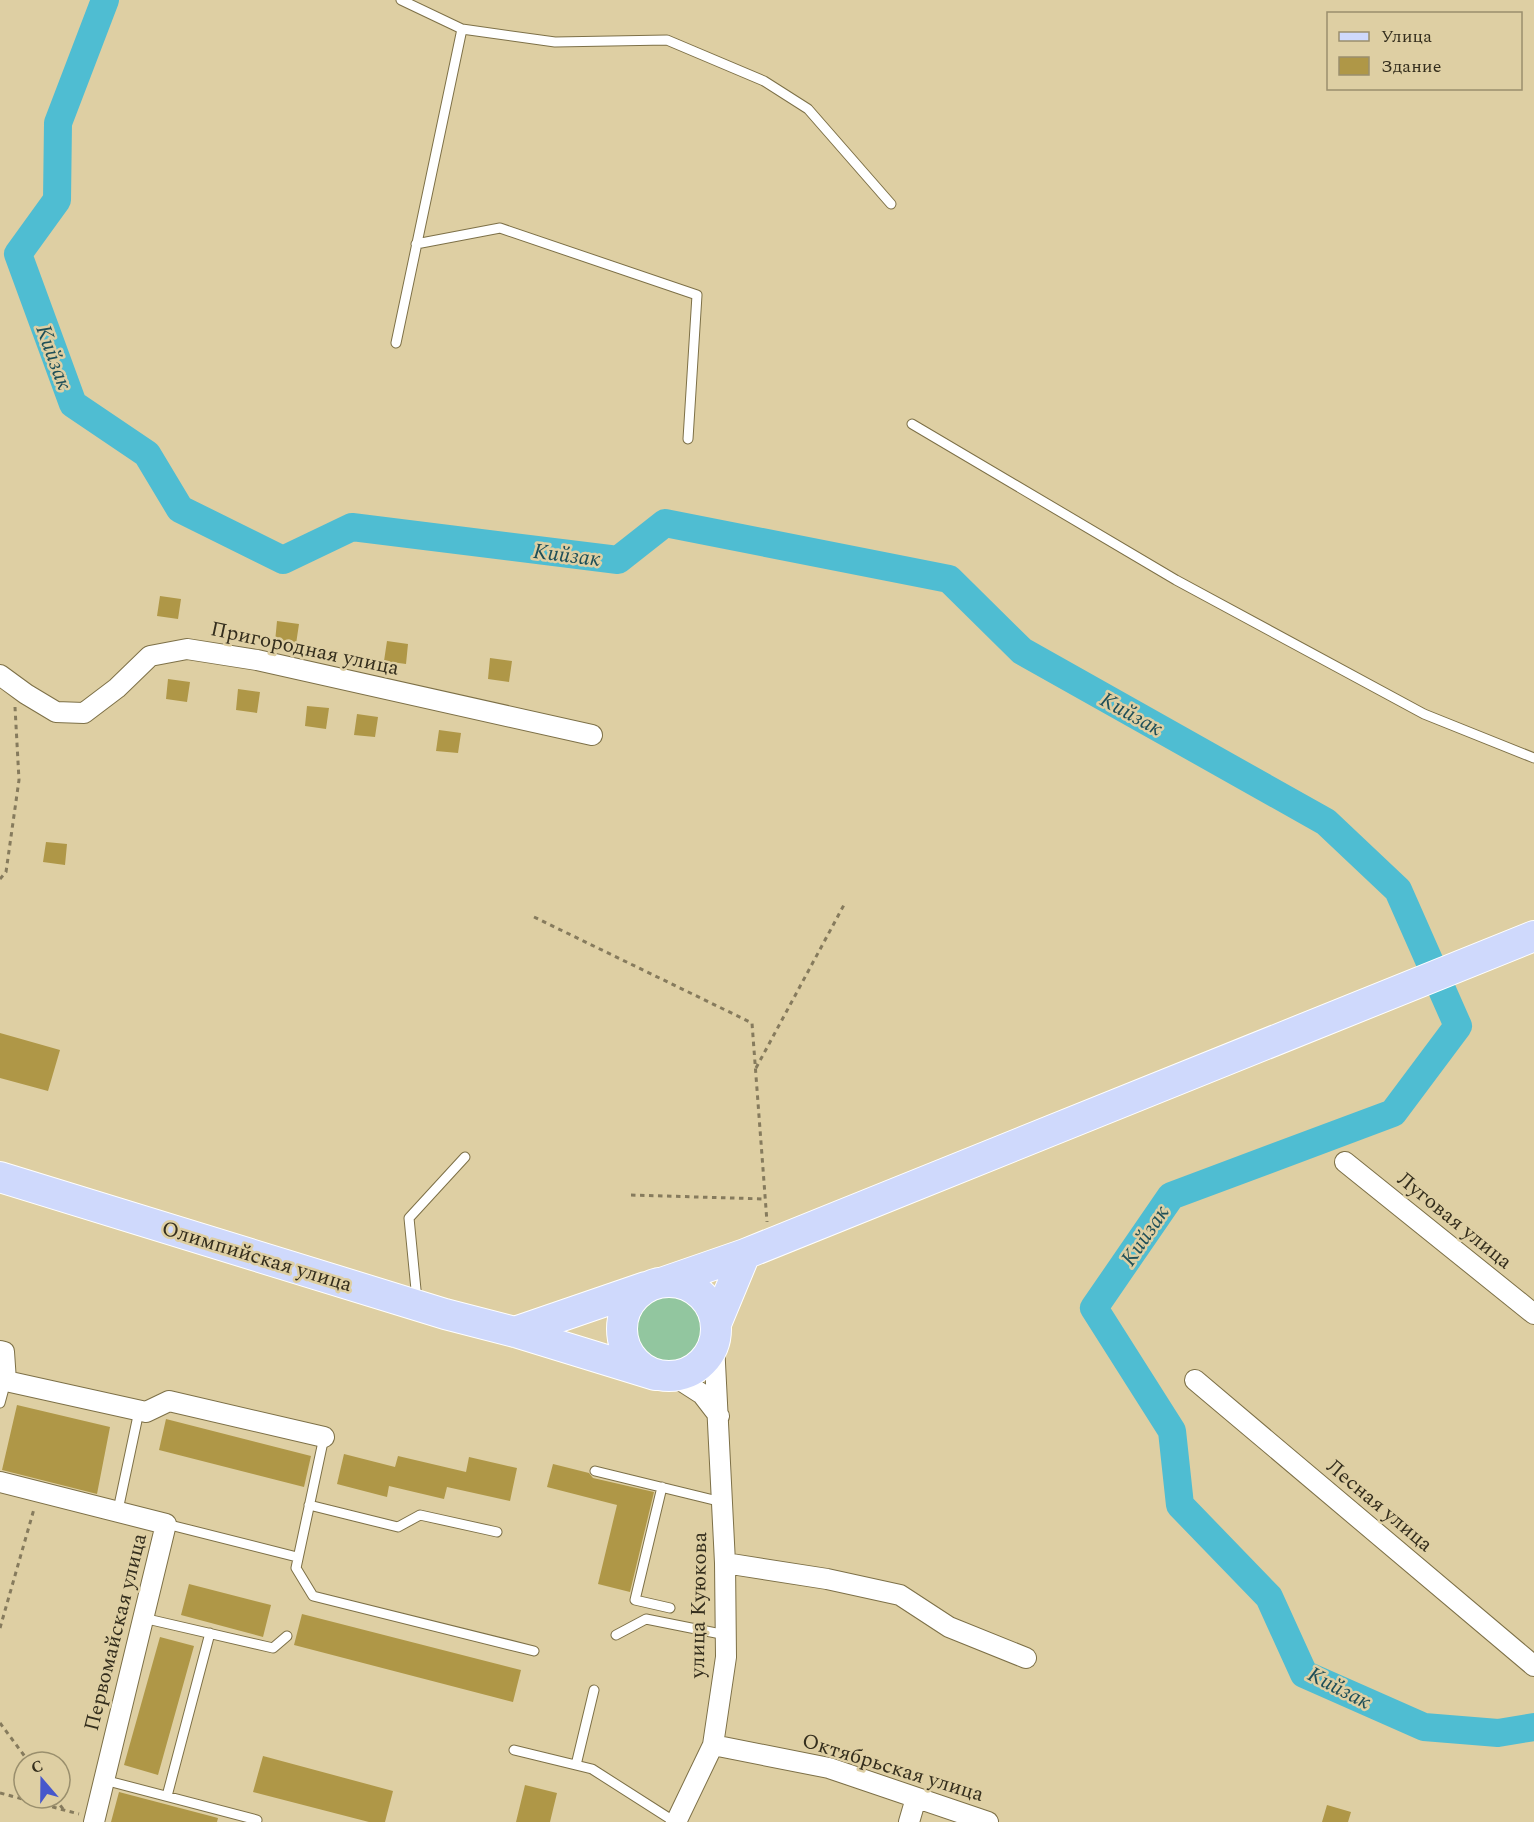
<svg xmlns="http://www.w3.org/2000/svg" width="1534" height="1822" viewBox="0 0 1534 1822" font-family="Spectral,serif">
	<rect width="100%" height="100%" fill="#decfa3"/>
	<!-- green -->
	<path fill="#92c69f" d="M631 1330a35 35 0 1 1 70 0a35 35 0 1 1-70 0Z"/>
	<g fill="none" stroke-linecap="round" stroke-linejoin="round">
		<!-- river -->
		<path stroke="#4fbdd2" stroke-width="28" d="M 105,0 L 58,123 L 57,200 L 18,254 L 73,404 L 147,454 L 180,509 L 283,560 L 352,527 L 618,560 L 665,523 L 949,579 L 1022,651 L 1326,822 L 1398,890 L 1458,1026 L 1393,1113 L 1171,1196 L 1094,1308 L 1172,1431 L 1180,1505 L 1269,1597 L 1304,1674 L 1424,1727 L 1498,1733 L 1534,1727"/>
	</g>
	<!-- building -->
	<path fill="#af9747" d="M 160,596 L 181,599 L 178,619 L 157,616 Z
		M 277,621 L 299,624 L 296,644 L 275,642 Z
		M 387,641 L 408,644 L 406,664 L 384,661 Z
		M 490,658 L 512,661 L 509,682 L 488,679 Z
		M 168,679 L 190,682 L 187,702 L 166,699 Z
		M 238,689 L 260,692 L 257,713 L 236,710 Z
		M 307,706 L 329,708 L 326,729 L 305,726 Z
		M 357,714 L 378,717 L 375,737 L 354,735 Z
		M 439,730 L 461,733 L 458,753 L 436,751 Z
		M 46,842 L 67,844 L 65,865 L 43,862 Z
		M 0,1033 L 60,1050 L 48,1091 L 0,1078 Z
		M 17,1405 L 110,1427 L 97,1494 L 2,1470 Z
		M 166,1419 L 311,1456 L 304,1487 L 159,1450 Z
		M 344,1454 L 395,1467 L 398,1456 L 466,1472 L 469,1457 L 517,1468 L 510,1501 L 447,1487 L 444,1499 L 389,1486 L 387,1497 L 337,1484 Z
		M 553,1464 L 589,1473 L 593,1478 L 654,1492 L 630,1592 L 598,1584 L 617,1505 L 547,1487 Z
		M 189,1584 L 271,1605 L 263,1637 L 181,1615 Z
		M 302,1614 L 521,1670 L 513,1702 L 294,1645 Z
		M 160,1637 L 194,1646 L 158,1775 L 124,1765 Z
		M 263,1756 L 393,1791 L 385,1822 L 369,1822 L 253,1792 Z
		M 525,1785 L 557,1793 L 550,1822 L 516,1822 Z
		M 119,1792 L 218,1818 L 217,1822 L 111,1822 Z
		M 1327,1805 L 1351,1812 L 1348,1822 L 1322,1822 Z"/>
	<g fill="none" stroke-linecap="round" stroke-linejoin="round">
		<!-- service casing -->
		<g stroke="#7d7047" stroke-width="11">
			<path id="service" d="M 462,29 L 555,42 L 667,40 L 764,81 L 808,109 L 891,204
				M 416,244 L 500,228 L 697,295 L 688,439
				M 396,343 L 462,29 L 401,0
				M 912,424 L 1176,580 L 1424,714 L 1534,758
				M 417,1300 L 409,1218 L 465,1157
				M 0,1403 L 6,1381
				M 324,1437 L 296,1568 L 313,1596 L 534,1651
				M 595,1471 L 722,1502
				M 662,1487 L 635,1600 L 670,1608
				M 309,1505 L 398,1527 L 420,1515 L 497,1532
				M 118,1510 L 139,1411
				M 166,1524 L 297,1557
				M 143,1618 L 273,1648 L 287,1636
				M 616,1635 L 646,1619 L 726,1635
				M 514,1750 L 592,1769 L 675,1822
				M 576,1765 L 594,1690
				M 104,1780 L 257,1820
				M 167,1796 L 210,1633"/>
		</g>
		<!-- minor casing -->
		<g stroke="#7d7047" stroke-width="22">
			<path id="minor" d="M 0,675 L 26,694 L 56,712 L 84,713 L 117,688 L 150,656 L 187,649 L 257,660 L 592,735
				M 1345,1162 L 1534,1314
				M 0,1351 L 4,1352 L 6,1381 L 146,1412 L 169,1401 L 324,1437
				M 674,1376 L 702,1394 L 719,1416
				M 1195,1380 L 1534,1666
				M 0,1482 L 166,1524 L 94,1822
				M 725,1563 L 827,1579 L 900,1595 L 949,1627 L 1026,1658
				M 713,1745 L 829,1768 L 988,1822
				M 676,1822 L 713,1745 L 726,1657 L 725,1563 L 714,1343
				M 909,1822 L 916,1798"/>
		</g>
		<!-- primary casing -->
		<g stroke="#fff" stroke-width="32">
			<path id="primary" d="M 0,1177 L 445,1314 L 515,1332 L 655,1375
				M622 1329a47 47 0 1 1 94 0a47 47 0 1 1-94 0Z
				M 664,1282 L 745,1254 L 1534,936
				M 716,1324 L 745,1254
				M 515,1332 L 646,1287"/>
		</g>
		<!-- path -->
		<path stroke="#867b5d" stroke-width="3" stroke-dasharray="4.5 4.5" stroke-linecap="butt" d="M 0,879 L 6,872 L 19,780 L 15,707
			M 534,917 L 752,1023 L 767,1222
			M 756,1068 L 845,903
			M 631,1195 L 765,1199
			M 0,1628 L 34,1509
			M 0,1723 L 29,1762
			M 0,1793 L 79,1814
			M 55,1798 L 63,1809"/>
		<!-- service -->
		<use href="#service" stroke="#fff" stroke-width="9"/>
		<!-- minor -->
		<use href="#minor" stroke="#fff" stroke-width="20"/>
		<!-- primary -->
		<use href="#primary" stroke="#cfd9fc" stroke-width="30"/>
	</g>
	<g text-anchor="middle" stroke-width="5" stroke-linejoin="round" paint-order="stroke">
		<!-- street labels -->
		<g font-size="21" fill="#342e1d" stroke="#decfa3">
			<text transform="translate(305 648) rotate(12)" y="7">Пригородная улица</text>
			<text transform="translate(1455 1220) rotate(39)" y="7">Луговая улица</text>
			<text transform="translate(257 1256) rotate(17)" y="7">Олимпийская улица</text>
			<text transform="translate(1380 1505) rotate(40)" y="7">Лесная улица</text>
			<text transform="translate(698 1605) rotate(-89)" y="7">улица Куюкова</text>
			<text transform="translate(115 1632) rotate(-76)" y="7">Первомайская улица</text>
			<text transform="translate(893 1767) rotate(17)" y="7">Октябрьская улица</text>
		</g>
		<!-- water labels -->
		<g font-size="22" font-style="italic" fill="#1f4f58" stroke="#decfa3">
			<text transform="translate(55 357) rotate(70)" y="8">Кийзак</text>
			<text transform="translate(567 554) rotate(7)" y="8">Кийзак</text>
			<text transform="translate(1132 713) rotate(29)" y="8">Кийзак</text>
			<text transform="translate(1144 1235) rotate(-56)" y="8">Кийзак</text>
			<text transform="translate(1340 1687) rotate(27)" y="8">Кийзак</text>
		</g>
	</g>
	<!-- legend -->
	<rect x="1327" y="12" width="195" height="78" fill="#decfa3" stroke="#9a8f6d" stroke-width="1.5"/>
	<rect x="1339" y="32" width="30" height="9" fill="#cfd9fc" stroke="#9a8f6d" stroke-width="1.5"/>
	<text x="1381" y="42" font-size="18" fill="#342e1d">Улица</text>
	<rect x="1339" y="57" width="30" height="18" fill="#af9747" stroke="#9a8f6d" stroke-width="1.5"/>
	<text x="1381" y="72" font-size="18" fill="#342e1d">Здание</text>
	<!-- north arrow -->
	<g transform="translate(42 1780) rotate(340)"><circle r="28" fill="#decfa3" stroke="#9a8f6d" stroke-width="1.5"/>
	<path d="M0-4.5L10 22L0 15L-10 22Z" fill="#4657cc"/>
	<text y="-9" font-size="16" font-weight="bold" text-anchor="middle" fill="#342e1d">С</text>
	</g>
</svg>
